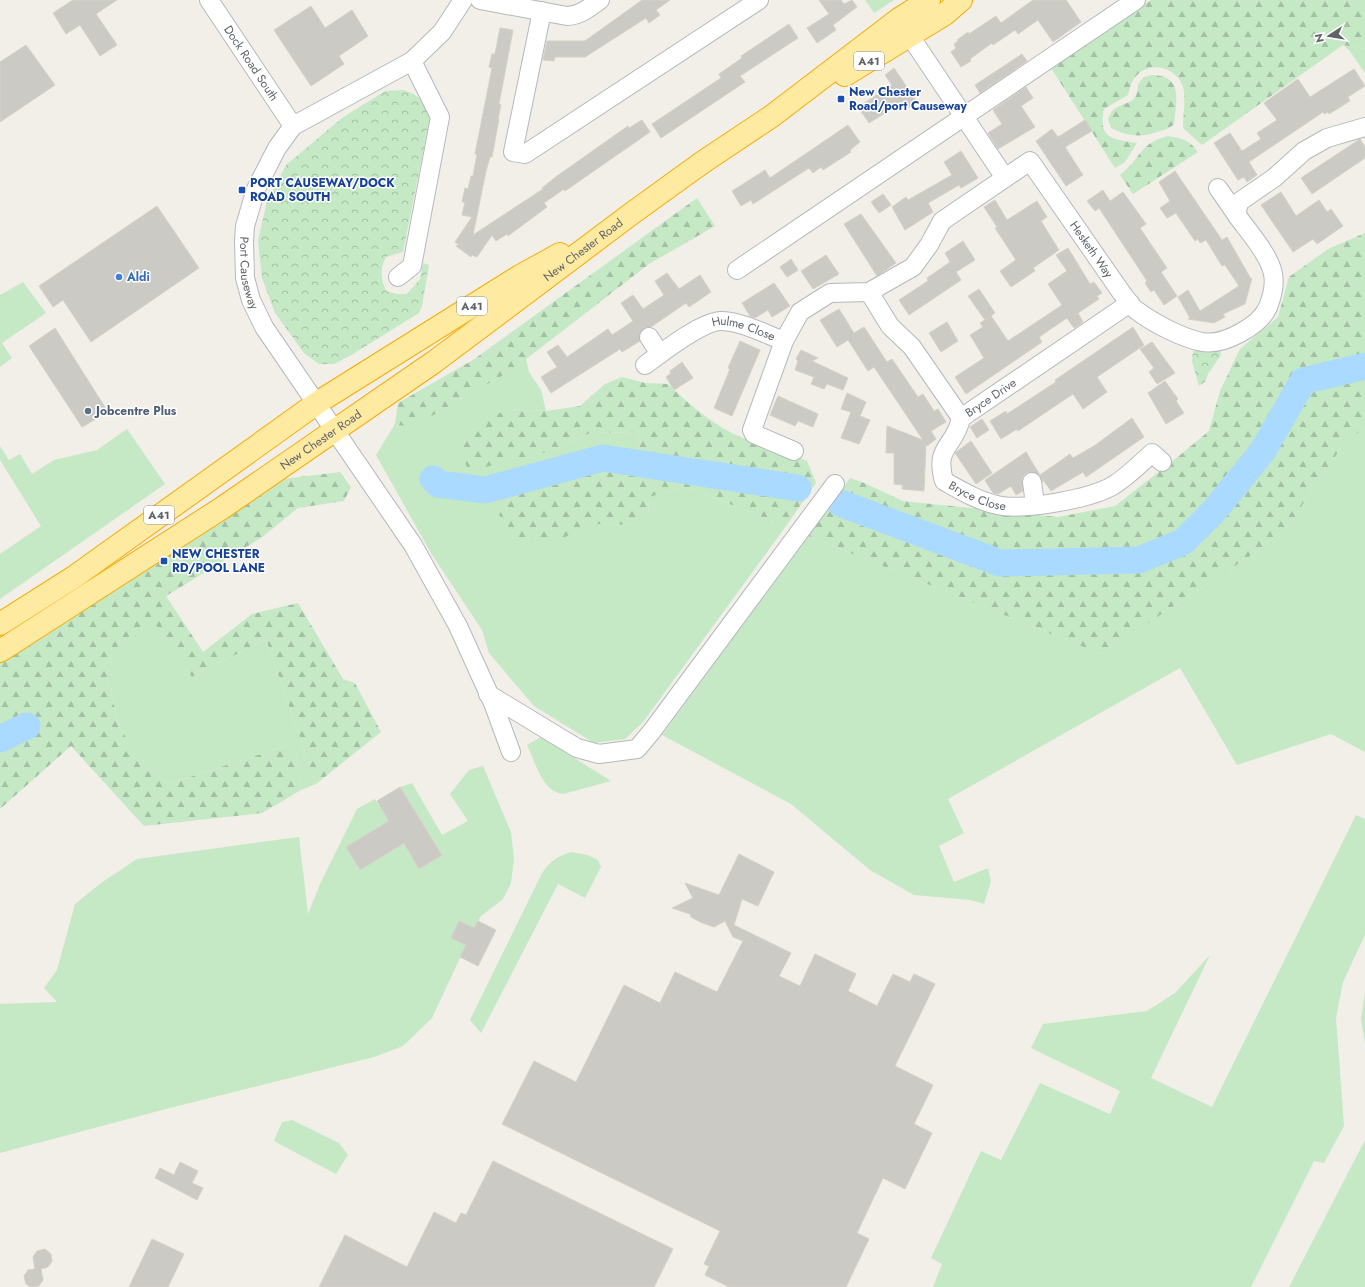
<svg xmlns="http://www.w3.org/2000/svg" width="1365" height="1287" font-family="Jost,sans-serif">
<style>
.grass{fill:#c5e8c5}
.forest{fill:url(#forest-firs)}
.park{fill:url(#park-crowns)}
.lines{fill:none;stroke-linecap:round;stroke-linejoin:round}
.river{stroke:#aadaff;stroke-width:27}
.building{fill:#cccac5;stroke:#d6d1c6}
.minor-casing{stroke:#b5b8bc;stroke-width:20}
.trunk-casing{stroke:#f9ab00;stroke-width:24}
.minor{stroke:#fff;stroke-width:18}
.trunk{stroke:#feeaa1;stroke-width:22}
.transit-dot{fill:#1a4fb4;stroke:#fff;stroke-width:1.5}
.shop-dot{fill:#3f7fe0;stroke:#fff;stroke-width:1.5}
.service-dot{fill:#5c6f8a;stroke:#fff;stroke-width:1.5}
.labels{text-anchor:middle;stroke-width:3;stroke-linejoin:round;paint-order:stroke}
.shield{fill:#fff;stroke:#8f9295;stroke-width:1}
.shield-label{font-size:11px;font-weight:bold;fill:#5f6368}
.street-label{font-size:12px;fill:#5f6368;stroke:#fff}
.transit-label{font-size:12px;font-weight:bold;fill:#164399;stroke:#fff;text-anchor:start}
.shop-label{font-size:12px;font-weight:bold;fill:#366cbe;stroke:#fff;text-anchor:start}
.service-label{font-size:12px;font-weight:bold;fill:#4e5e75;stroke:#fff;text-anchor:start}
</style>
<defs>
<pattern id="forest-firs" width="22" height="20" patternUnits="userSpaceOnUse"><rect width="22" height="20" fill="#c5e8c5"/><path d="M5 1l3.5 6h-7zM16 11l3.5 6h-7z" fill="#a3c0a4"/></pattern>
<pattern id="park-crowns" width="20" height="18" patternUnits="userSpaceOnUse"><rect width="20" height="18" fill="#c5e8c5"/><path d="M2 6a3 3 0 1 1 6 0M12 15a3 3 0 1 1 6 0" fill="none" stroke="#a3c0a4"/></pattern>
</defs>
<rect width="100%" height="100%" fill="#f1efe8"/>
<path class="grass" d="M 865,0 L 894,0 L 874,13 Z
M 1343,45 L 1365,49 L 1365,73 L 1349,50 Z
M 23,282 L 46,313 L 2,343 L 12,358 L 0,367 L 0,295 Z
M 526,358 L 529,372 L 541,390 L 546,411 L 506,409 L 552,451 L 590,433 L 638,432 L 639,452 L 584,462 L 542,475 L 578,531 L 599,524 L 634,525 L 648,515 L 649,497 L 686,487 L 786,526 L 643,722 L 625,739 L 594,743 L 534,706 L 489,653 L 482,630 L 431,553 L 376,455 L 395,424 L 411,428 L 512,370 Z
M 1365,427 L 1365,752 L 1331,734 L 1237,765 L 1180,668 L 948,799 L 964,833 L 939,846 L 954,882 L 988,868 L 991,881 L 984,904 L 971,900 L 914,895 L 870,870 L 791,804 L 662,735 L 808,536 L 1101,654 L 1256,552 L 1290,525 L 1312,489 L 1344,444 Z
M 127,429 L 165,484 L 0,599 L 0,554 L 41,526 L 0,460 L 0,446 L 9,460 L 20,454 L 32,474 L 54,460 L 97,450 Z
M 153,620 L 192,677 L 266,639 L 316,784 L 301,790 L 296,755 L 286,746 L 168,784 L 147,767 L 119,727 L 105,666 L 120,643 Z
M 541,737 L 611,781 L 563,794 C 542,792 535,761 527,745 Z
M 483,766 L 511,832 L 514,859 L 511,883 L 503,899 L 481,916 L 474,928 L 459,921 L 451,938 L 466,945 L 432,1018 L 403,1046 L 374,1057 L 162,1110 L 0,1153 L 0,1004 L 57,1002 L 44,988 L 57,970 L 75,904 L 101,883 L 137,859 L 299,837 L 308,914 L 320,884 L 357,809 L 375,799 L 394,828 L 380,826 L 346,847 L 359,870 L 393,850 L 402,840 L 419,869 L 442,854 L 400,787 L 412,783 L 442,835 L 468,821 L 450,794 L 469,770 Z
M 1356,815 L 1365,819 L 1365,935 L 1343,982 L 1336,1018 L 1344,1126 L 1324,1163 L 1314,1161 L 1251,1287 L 933,1287 L 942,1264 L 931,1258 L 981,1151 L 1001,1160 L 1040,1083 L 1110,1114 L 1120,1091 L 1031,1048 L 1043,1024 L 1147,1011 L 1175,993 L 1210,955 L 1151,1078 L 1212,1107 Z
M 572,852 L 587,855 L 598,860 L 601,867 L 585,898 L 558,884 L 481,1033 L 470,1020 L 541,875 C 549,862 557,856 572,852 Z
M 1365,992 L 1365,1043 L 1361,1019 Z
M 292,1120 L 339,1143 L 348,1155 L 336,1174 L 274,1141 L 282,1122 Z
M 1365,1140 L 1365,1287 L 1289,1287 Z"/>
<path class="forest" d="M 1151,0 L 1365,0 L 1365,49 L 1343,45 L 1202,145 L 1183,128 C 1183,117 1186,96 1183,87 C 1177,68 1152,60 1137,75 C 1132,80 1130,87 1128,95 L 1104,109 C 1098,139 1112,139 1137,143 L 1125,162 L 1115,168 L 1051,68 Z
M 1152,75 C 1184,76 1176,101 1174,124 C 1169,129 1164,130 1157,132 C 1139,138 1128,136 1111,128 L 1108,119 C 1109,116 1111,112 1113,110 C 1126,100 1138,106 1138,84 L 1144,77 Z
M 1168,136 C 1181,138 1190,140 1198,152 L 1133,194 L 1120,175 C 1142,158 1139,143 1168,136 Z
M 697,198 L 715,226 L 649,264 L 512,370 L 411,428 L 395,424 L 398,403 L 473,360 Z
M 1365,233 L 1365,427 L 1344,444 L 1312,489 L 1290,525 L 1256,552 L 1101,654 L 808,536 L 850,478 L 862,482 L 903,501 L 1058,517 L 1115,506 L 1174,460 L 1209,431 L 1220,391 L 1240,349 L 1278,317 L 1289,277 L 1328,249 Z
M 622,377 L 645,383 L 668,384 C 690,405 715,427 743,438 C 765,446 786,452 807,461 L 816,483 L 786,526 L 686,487 L 649,497 L 648,515 L 635,525 L 599,524 L 578,531 L 546,546 L 517,537 L 499,515 C 502,510 504,502 508,499 C 543,465 594,460 639,452 L 638,432 L 590,433 L 552,451 L 469,471 L 460,453 L 467,435 L 506,409 L 546,411 L 580,406 L 605,384 Z
M 340,472 L 351,487 L 344,501 L 298,508 L 261,538 L 166,596 L 203,652 L 252,614 L 298,603 L 343,679 L 355,683 L 381,732 L 316,784 L 266,639 L 192,677 L 153,621 L 120,643 L 105,666 L 119,727 L 147,767 L 168,784 L 286,746 L 296,755 L 301,790 L 262,813 L 144,826 L 71,746 L 0,809 L 0,749 L 29,733 L 0,728 L 0,663 L 283,479 Z"/>
<path class="park" d="M 403,90 C 422,96 422,101 430,117 L 403,252 L 386,257 C 379,270 381,278 386,291 L 397,294 L 407,294 L 420,279 L 423,263 L 429,265 L 422,306 L 419,313 L 353,354 L 334,364 L 319,364 L 304,353 L 275,313 L 262,278 L 258,241 L 267,201 L 286,165 L 342,118 L 385,91 Z
M 1193,351 L 1220,351 L 1221,355 L 1208,374 L 1205,382 L 1199,386 L 1192,362 Z"/>
<g class="lines">
<path class="river" d="M 433,479 L 438,484 L 485,490 L 603,458 L 798,488
M 840,503 L 1000,563 L 1139,560 L 1183,542 L 1214,511 L 1262,452 L 1303,381 L 1365,366
M 0,739 L 27,726"/>
</g>
<path class="building" d="M 73,0 L 117,0 L 96,14 L 117,45 L 100,56 L 80,25 L 66,34 L 53,13 Z
M 642,0 L 670,0 L 656,10 L 660,15 L 649,23 L 646,18 L 585,57 L 555,57 L 554,61 L 543,60 L 547,41 L 585,41 Z
M 819,0 L 841,0 L 844,4 L 852,0 L 857,7 L 833,25 L 836,30 L 817,43 L 807,28 L 829,14 Z
M 1033,0 L 1066,0 L 1081,22 L 1053,42 L 1038,20 L 1018,34 L 1015,30 L 993,45 L 992,43 L 970,59 L 971,61 L 961,67 L 951,52 L 956,48 L 954,44 L 958,41 L 957,40 L 968,32 L 969,34 L 996,16 L 1001,23 Z
M 311,6 L 325,28 L 352,10 L 368,36 L 339,56 L 344,64 L 311,86 L 274,30 Z
M 789,24 L 798,38 L 740,76 L 745,82 L 661,138 L 652,124 L 721,78 L 719,74 L 742,58 L 741,56 Z
M 500,28 L 513,30 L 499,104 L 501,105 L 498,119 L 499,119 L 492,157 L 490,157 L 486,171 L 473,235 L 543,189 L 542,188 L 557,176 L 628,126 L 629,128 L 642,120 L 650,132 L 565,191 L 564,189 L 544,203 L 547,207 L 508,236 L 507,234 L 496,241 L 492,235 L 477,257 L 472,255 L 471,257 L 456,246 L 459,245 L 455,242 L 472,217 L 462,215 L 465,202 L 462,202 L 465,188 L 468,189 L 471,176 L 473,176 L 477,154 L 475,154 L 492,68 L 489,67 L 492,54 L 495,54 Z
M 26,45 L 55,85 L 0,122 L 0,62 Z
M 1022,54 L 1027,61 L 980,93 L 975,85 Z
M 894,68 L 917,102 L 907,108 L 903,102 L 869,123 L 858,107 L 892,85 L 885,75 Z
M 1354,69 L 1365,86 L 1348,97 L 1350,101 L 1329,114 L 1328,112 L 1324,114 L 1323,112 L 1249,162 L 1257,175 L 1247,182 L 1244,177 L 1238,180 L 1214,143 L 1230,133 L 1242,151 L 1261,139 L 1257,133 L 1277,120 L 1264,103 L 1278,93 L 1298,79 L 1310,97 Z
M 1026,87 L 1033,98 L 1021,106 L 1035,127 L 998,149 L 988,133 L 1002,124 L 993,110 Z
M 1085,120 L 1092,131 L 1065,147 L 1083,175 L 1066,186 L 1036,141 L 1052,129 L 1058,137 Z
M 848,125 L 860,142 L 850,150 L 851,152 L 823,170 L 821,167 L 813,173 L 809,168 L 753,204 L 751,200 L 741,206 L 732,191 L 765,170 L 770,178 Z
M 1360,139 L 1365,147 L 1365,158 L 1312,194 L 1301,178 Z
M 961,151 L 978,178 L 961,188 L 959,185 L 928,203 L 933,212 L 905,230 L 892,207 L 906,197 L 908,200 L 952,175 L 944,162 Z
M 1175,171 L 1222,240 L 1227,237 L 1251,279 L 1252,278 L 1245,304 L 1223,314 L 1225,317 L 1214,323 L 1188,319 L 1190,318 L 1178,297 L 1188,290 L 1200,311 L 1239,286 L 1225,265 L 1222,266 L 1206,240 L 1200,243 L 1198,239 L 1195,241 L 1176,213 L 1167,218 L 1160,208 L 1170,201 L 1159,182 Z
M 1103,190 L 1110,201 L 1123,192 L 1146,224 L 1140,228 L 1167,268 L 1161,272 L 1177,296 L 1164,305 L 1154,290 L 1151,292 L 1145,283 L 1147,281 L 1099,208 L 1095,211 L 1087,201 Z
M 1281,192 L 1296,216 L 1319,200 L 1327,212 L 1331,209 L 1343,226 L 1317,244 L 1313,239 L 1293,252 L 1261,205 Z
M 883,194 L 891,205 L 879,213 L 871,202 Z
M 995,200 L 1007,220 L 1037,201 L 1047,217 L 1041,221 L 1059,250 L 1033,268 L 1035,271 L 1011,287 L 1000,271 L 1016,260 L 995,228 L 997,227 L 984,207 Z
M 157,206 L 199,268 L 91,342 L 63,300 L 53,307 L 39,286 Z
M 861,214 L 896,263 L 877,276 L 844,224 Z
M 963,241 L 975,260 L 956,272 L 961,280 L 909,315 L 899,300 L 928,281 L 927,278 L 950,262 L 945,253 Z
M 1068,248 L 1090,284 L 1094,282 L 1102,293 L 1097,296 L 1099,299 L 1078,313 L 1083,322 L 1074,328 L 1067,318 L 1039,337 L 1042,342 L 966,394 L 955,377 L 984,358 L 970,335 L 983,327 L 980,323 L 991,316 L 1008,341 L 1062,305 L 1048,284 L 1067,271 L 1056,255 Z
M 826,255 L 839,274 L 813,289 L 801,271 Z
M 791,259 L 798,270 L 787,277 L 780,267 Z
M 667,273 L 679,289 L 700,275 L 711,292 L 689,307 L 686,303 L 651,327 L 644,328 L 640,333 L 640,341 L 622,352 L 620,349 L 551,393 L 541,377 L 557,367 L 547,352 L 558,345 L 567,357 L 608,329 L 612,335 L 633,321 L 621,303 L 633,295 L 643,309 L 664,295 L 655,281 Z
M 774,283 L 790,306 L 772,317 L 768,310 L 755,318 L 750,316 L 742,303 Z
M 979,289 L 995,313 L 985,320 L 968,296 Z
M 839,309 L 854,333 L 864,327 L 887,362 L 892,359 L 918,397 L 923,394 L 934,411 L 938,409 L 946,422 L 931,431 L 936,439 L 927,446 L 926,444 L 924,491 L 902,489 L 903,485 L 894,484 L 894,453 L 886,453 L 887,426 L 923,440 L 874,367 L 868,371 L 848,340 L 837,347 L 820,320 Z
M 947,322 L 958,341 L 941,352 L 929,333 Z
M 1133,327 L 1144,345 L 1097,377 L 1107,392 L 1083,409 L 1073,394 L 1018,431 L 1017,429 L 1001,439 L 990,421 L 1006,411 L 1007,414 L 1056,382 L 1055,380 Z
M 55,328 L 108,412 L 82,427 L 29,346 Z
M 740,341 L 760,350 L 732,416 L 714,408 L 730,369 L 728,368 Z
M 1152,342 L 1175,373 L 1157,384 L 1149,372 L 1154,368 L 1140,349 Z
M 801,350 L 818,358 L 812,361 L 848,378 L 843,390 L 827,384 L 824,389 L 811,384 L 814,377 L 795,370 L 798,361 L 796,359 Z
M 682,362 L 693,378 L 674,390 L 666,377 L 671,373 L 670,371 Z
M 1165,381 L 1178,399 L 1176,401 L 1184,413 L 1166,424 L 1148,393 Z
M 847,393 L 866,402 L 860,416 L 870,420 L 859,444 L 841,438 L 851,412 L 841,409 Z
M 778,396 L 818,414 L 813,427 L 798,421 L 795,426 L 770,415 Z
M 1132,418 L 1144,437 L 1086,477 L 1083,472 L 1051,491 L 1041,477 L 1044,481 L 1043,482 L 1040,475 L 1030,472 L 1025,474 L 1022,478 L 1023,491 L 1016,495 L 1011,486 L 998,494 L 993,493 L 985,480 L 1026,452 L 1040,475 L 1070,454 L 1073,458 L 1094,446 Z
M 982,419 L 989,430 L 977,438 L 970,427 Z
M 971,441 L 992,473 L 976,484 L 955,453 Z
M 400,787 L 442,855 L 419,869 L 404,843 L 360,870 L 346,847 L 389,821 L 377,801 Z
M 739,854 L 774,872 L 758,906 L 742,899 L 734,925 L 791,953 L 779,976 L 800,986 L 815,954 L 856,974 L 848,991 L 877,1006 L 893,974 L 910,982 L 914,974 L 935,984 L 895,1066 L 933,1085 L 914,1124 L 932,1133 L 905,1189 L 883,1178 L 857,1233 L 869,1239 L 846,1287 L 729,1287 L 705,1275 L 709,1266 L 704,1264 L 720,1231 L 502,1124 L 534,1061 L 576,1082 L 624,985 L 660,1003 L 675,972 L 717,992 L 743,941 L 733,937 L 725,921 L 714,927 L 700,922 L 691,917 L 690,914 L 672,908 L 693,898 L 685,883 L 719,895 Z
M 459,921 L 474,928 L 478,921 L 496,930 L 478,966 L 460,957 L 466,945 L 451,938 Z
M 493,1161 L 673,1249 L 654,1287 L 319,1287 L 345,1235 L 407,1267 L 434,1212 L 456,1223 L 461,1213 L 466,1215 Z
M 180,1162 L 198,1171 L 192,1183 L 203,1188 L 197,1200 L 155,1178 L 160,1168 L 174,1175 Z
M 152,1239 L 184,1254 L 168,1287 L 129,1287 Z
M 45,1249 L 51,1254 L 52,1261 L 48,1267 L 41,1269 L 43,1280 L 39,1286 L 31,1287 L 26,1284 L 24,1276 L 28,1270 L 35,1269 L 33,1257 L 37,1251 Z"/>
<g class="lines">
<defs>
<g id="minor">
<path id="s1" d="M 209,0 L 293,126"/>
<path id="s2" d="M 463,0 L 442,32 L 412,61 L 293,126 L 277,148 L 256,189 L 245,226 L 244,241 L 245,278 L 251,300 L 264,327 L 413,545 L 458,626 L 493,703 L 511,752"/>
<path d="M 480,0 L 567,16 C 580,16 590,7 600,0"/>
<path d="M 542,11 L 513,152 L 525,154 L 759,0"/>
<path d="M 902,24 L 1005,178"/>
<path d="M 1218,188 L 1238,217"/>
<path d="M 737,270 L 1136,0"/>
<path d="M 398,277 L 412,266 L 440,117 L 412,61"/>
<path d="M 869,292 L 890,326 L 912,347 L 961,418"/>
<path d="M 649,337 L 660,354"/>
<path d="M 784,341 L 752,430 L 754,434 L 794,451"/>
<path id="s3" d="M 645,365 C 660,354 703,320 722,321 C 743,322 765,334 784,341 L 800,312 L 830,293 L 869,292 L 913,267 L 929,245 L 942,221 L 1030,161 L 1121,292 C 1126,298 1130,306 1136,310 C 1153,323 1182,338 1202,342 C 1223,346 1260,326 1268,307 C 1272,297 1275,284 1273,274 C 1270,256 1249,232 1238,217 L 1237,211 L 1239,202 L 1274,178 L 1304,151 L 1327,138 L 1365,127"/>
<path id="s4" d="M 961,418 C 955,448 934,445 944,481 C 960,490 978,501 997,505 C 1023,511 1091,499 1114,485 C 1128,476 1140,464 1152,453 L 1162,462"/>
<path id="s5" d="M 961,418 L 1130,303"/>
<path d="M 1032,482 L 1035,504"/>
<path d="M 488,694 L 577,748 L 599,754 L 637,749 L 652,731 L 835,484"/>
</g>
<g id="trunk">
<path d="M 845,75 L 945,14 L 961,0"/>
<path d="M 0,624 L 74,577 L 317,403 L 520,276 L 560,254"/>
<path id="s6" d="M 0,651 L 222,508 L 434,362 L 631,214 L 703,162 L 772,116 L 899,19 L 929,0"/>
</g>
</defs>
<use href="#minor" class="minor-casing"/>
<use href="#trunk" class="trunk-casing"/>
<use href="#minor" class="minor"/>
<use href="#trunk" class="trunk"/>
</g>
<g class="transit-dot">
<rect x="837" y="95" width="8" height="8" rx="2"/>
<rect x="238" y="186" width="8" height="8" rx="2"/>
<rect x="160" y="557" width="8" height="8" rx="2"/>
</g>
<circle class="shop-dot" cx="119" cy="277" r="4"/>
<circle class="service-dot" cx="88" cy="411" r="4"/>
<g class="labels">
<g class="shield">
<rect x="854" y="52" width="30" height="18" rx="3"/>
<rect x="457" y="297" width="30" height="18" rx="3"/>
<rect x="144" y="506" width="30" height="18" rx="3"/>
</g>
<g class="shield-label">
<text x="869" y="65">A41</text>
<text x="472" y="310">A41</text>
<text x="159" y="519">A41</text>
</g>
<g class="street-label">
<text dy="4" stroke="none"><textPath href="#s1" startOffset="76">Dock Road South</textPath></text>
<text dy="4" stroke="none"><textPath href="#s6" startOffset="708">New Chester Road</textPath></text>
<text dy="4" stroke="none"><textPath href="#s3" startOffset="582">Hesketh Way</textPath></text>
<text dy="4" stroke="none"><textPath href="#s2" startOffset="375">Port Causeway</textPath></text>
<text dy="4" stroke="none"><textPath href="#s3" startOffset="112">Hulme Close</textPath></text>
<text dy="4" stroke="none"><textPath href="#s5" startOffset="36">Bryce Drive</textPath></text>
<text dy="4" stroke="none"><textPath href="#s6" startOffset="384">New Chester Road</textPath></text>
<text dy="4" stroke="none"><textPath href="#s4" startOffset="105">Bryce Close</textPath></text>
</g>
<g class="transit-label">
<text x="849" y="96">New Chester<tspan x="849" dy="14">Road/port Causeway</tspan></text>
<text x="250" y="187">PORT CAUSEWAY/DOCK<tspan x="250" dy="14">ROAD SOUTH</tspan></text>
<text x="172" y="558">NEW CHESTER<tspan x="172" dy="14">RD/POOL LANE</tspan></text>
</g>
<g class="shop-label">
<text x="127" y="281">Aldi</text>
</g>
<g class="service-label">
<text x="96" y="415">Jobcentre Plus</text>
</g>
</g>
<g transform="translate(1329 36) rotate(258)" stroke="#ffffff" stroke-width="3" paint-order="stroke">
<path d="M0-3L7 15L0 10L-7 15Z" fill="#5f6368"/>
<text y="-6" font-size="11" font-weight="bold" text-anchor="middle" fill="#5f6368">N</text>
</g>
</svg>
